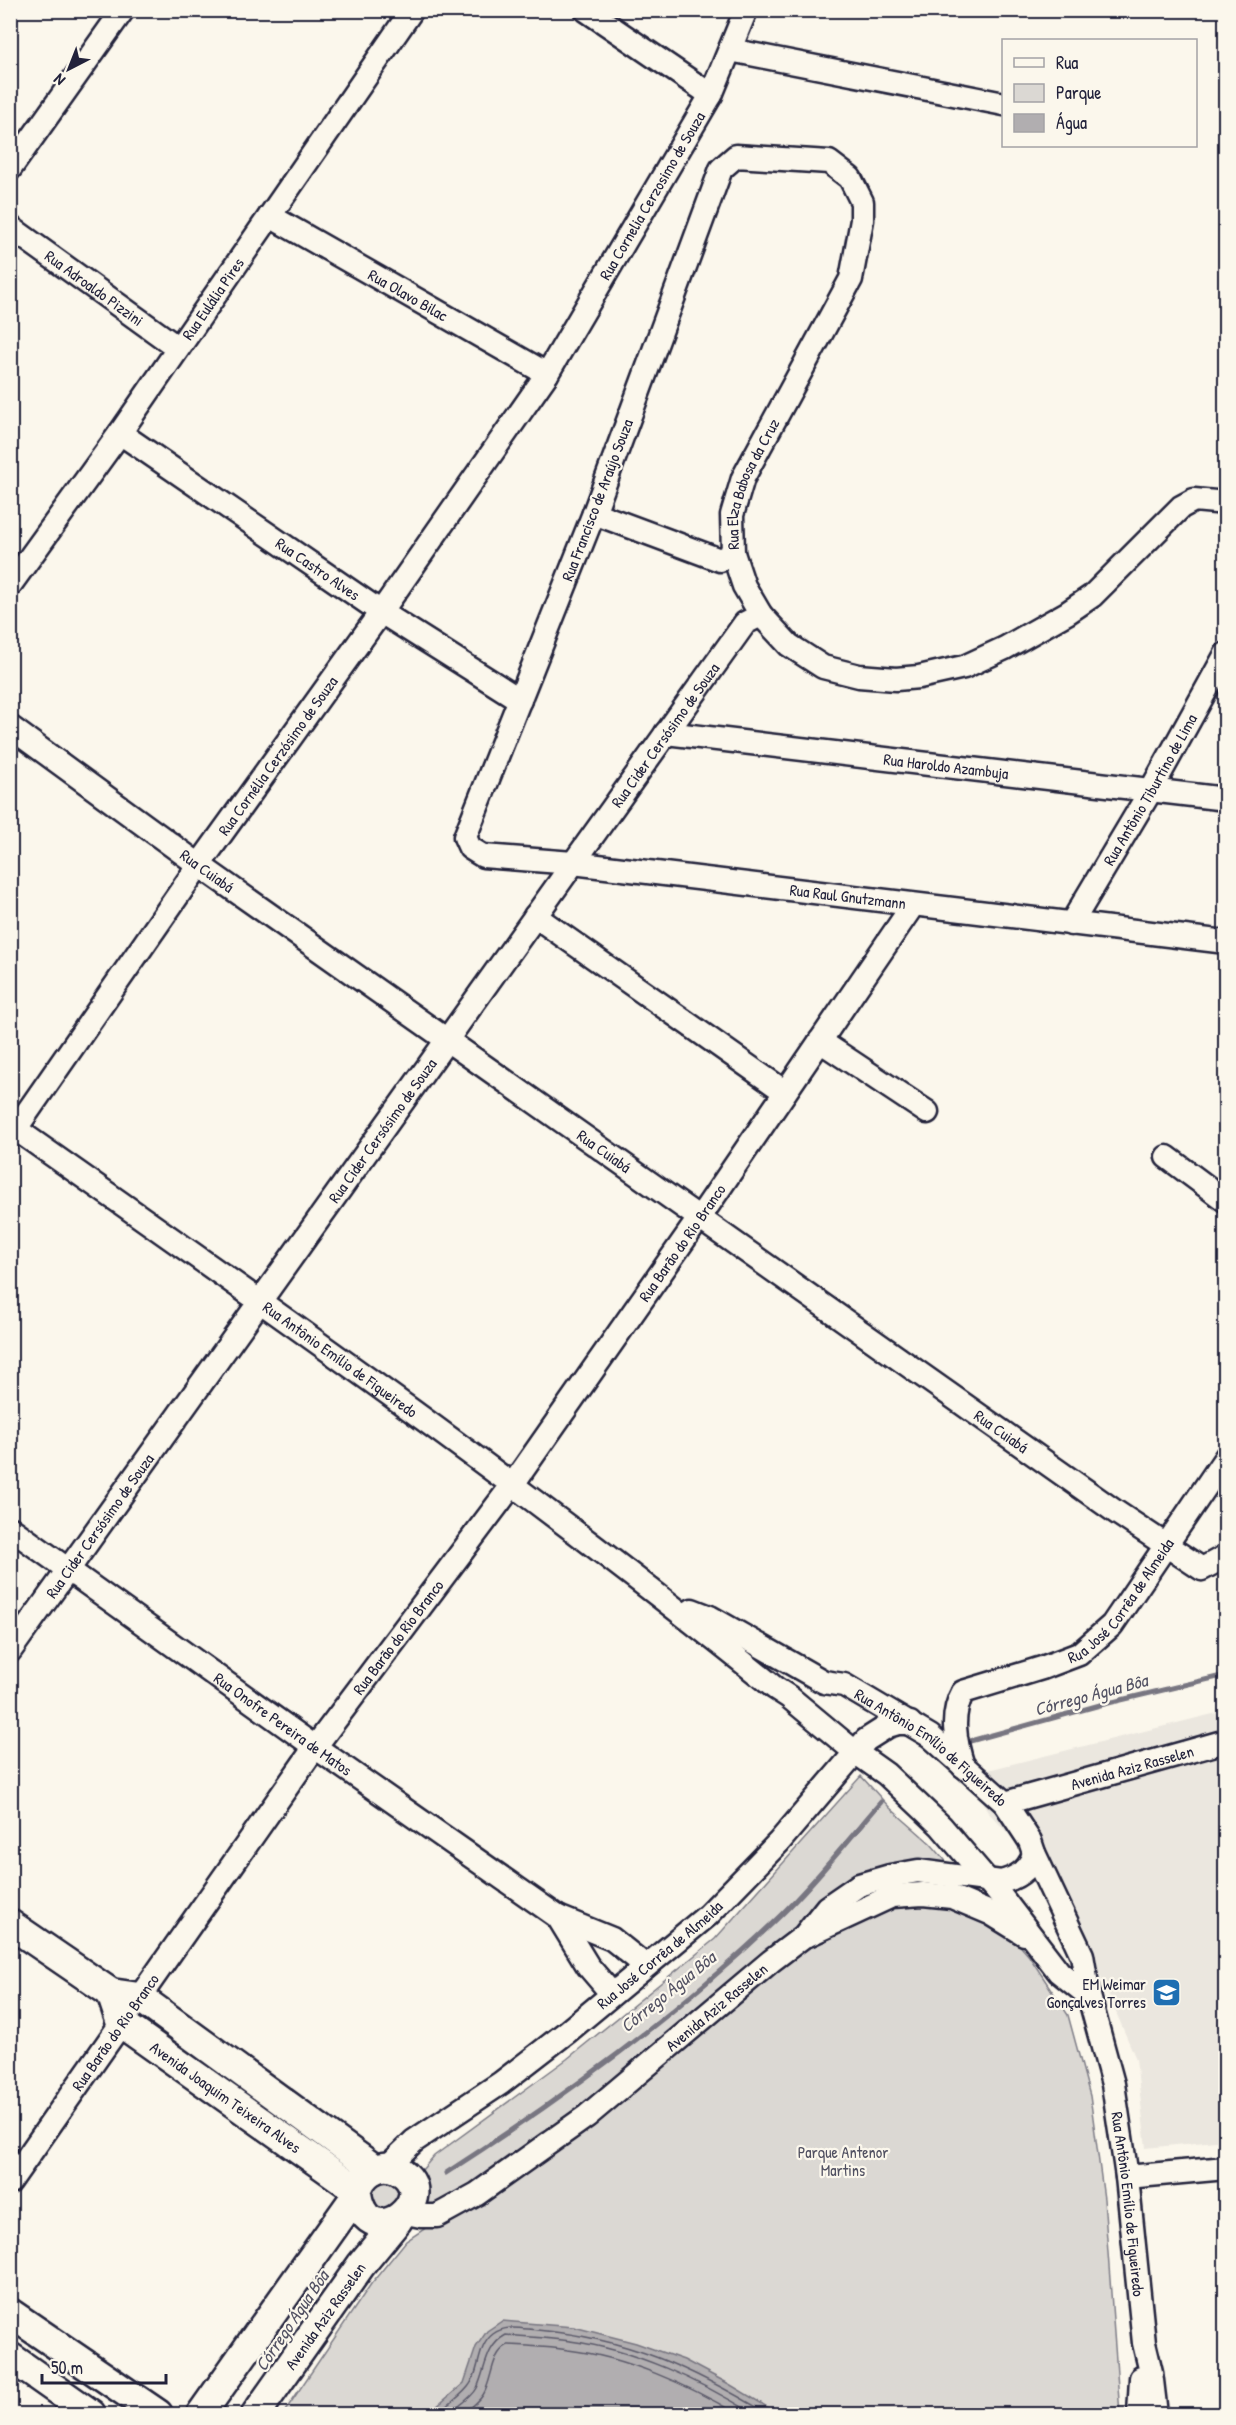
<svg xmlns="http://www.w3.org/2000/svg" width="1236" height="2425" font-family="'Patrick Hand',sans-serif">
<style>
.built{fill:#ebe7df}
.green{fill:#dbd8d3;stroke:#7e7d87;stroke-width:1.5}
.water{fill:#b1aeb0;stroke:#787681;stroke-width:1.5}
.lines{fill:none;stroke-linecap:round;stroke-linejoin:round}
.shore{stroke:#5b5a6a;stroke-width:1.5}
.stream{stroke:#787681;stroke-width:5}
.minor-casing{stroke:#22223b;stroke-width:27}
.major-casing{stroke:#22223b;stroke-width:33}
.minor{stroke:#fbf7ec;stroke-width:22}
.major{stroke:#fbf7ec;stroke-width:28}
.labels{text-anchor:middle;stroke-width:4.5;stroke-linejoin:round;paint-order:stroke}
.street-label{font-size:16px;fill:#22223b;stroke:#fbf7ec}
.poi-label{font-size:16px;fill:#22223b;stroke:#fbf7ec;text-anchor:end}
.park-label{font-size:16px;fill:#505061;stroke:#fbf7ec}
.water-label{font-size:18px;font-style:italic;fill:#545364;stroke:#fbf7ec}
</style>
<rect width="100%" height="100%" fill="#fbf7ec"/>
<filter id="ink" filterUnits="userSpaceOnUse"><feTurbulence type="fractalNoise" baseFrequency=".0167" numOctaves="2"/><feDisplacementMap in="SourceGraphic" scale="12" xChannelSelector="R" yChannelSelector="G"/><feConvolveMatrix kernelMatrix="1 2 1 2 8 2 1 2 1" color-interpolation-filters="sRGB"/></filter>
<g filter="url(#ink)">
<path class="built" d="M 1225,1711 L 1225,2140 L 1146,2148 L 1136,2059 L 1079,1926 L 1033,1860 L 987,1811 L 972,1774 Z"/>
<path class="green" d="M 861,1776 L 890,1808 L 930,1843 L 1029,1956 L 1068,2015 L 1090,2096 L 1104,2199 L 1120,2414 L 283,2414 L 371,2284 L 406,2241 L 438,2220 L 441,2209 L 433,2204 L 423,2208 L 424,2186 L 422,2170 L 434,2156 L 567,2059 L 715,1939 Z
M 386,2180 C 395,2185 400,2190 398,2201 L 380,2211 L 367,2192 L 369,2187 Z"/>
<path class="water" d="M 502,2321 L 574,2327 L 636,2343 L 684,2360 L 729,2384 L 779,2414 L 428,2414 L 464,2383 L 476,2347 L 487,2331 Z"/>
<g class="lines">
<path class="shore" d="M 437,2414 C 447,2406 460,2397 468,2387 C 481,2372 476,2347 493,2334 C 506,2324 523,2329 537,2330 C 627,2338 692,2368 768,2414
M 449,2414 C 457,2407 472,2398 477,2388 C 486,2369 485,2346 506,2335 C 527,2337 549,2338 570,2341 C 636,2350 698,2380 754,2414
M 462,2414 C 469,2409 478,2403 483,2395 C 493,2380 490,2354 508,2345 C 528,2346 549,2347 568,2350 C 626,2357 687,2384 737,2414"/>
<path class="stream" d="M 963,1743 L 1100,1705 L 1226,1675
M 446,2173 C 563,2098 681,2012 781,1915 C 817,1880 848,1840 881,1802"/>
<defs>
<g id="minor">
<path d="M 586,10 L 711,95"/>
<path d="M 730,50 L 1004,104"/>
<path d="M 10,169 L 123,10"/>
<path id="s1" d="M 270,216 L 547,374"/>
<path id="s2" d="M 10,227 L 178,348"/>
<path id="s3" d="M 120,433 L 381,612 L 520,700"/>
<path id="s4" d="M 1226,503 L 1194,500 L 1181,507 L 1092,596 L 1067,613 L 1005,648 L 964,667 L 919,677 L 896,679 L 859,676 L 823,667 L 789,645 L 761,615 L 744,586 L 733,553 L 732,515 L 743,478 L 851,279 L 862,220 L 862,202 L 850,178 L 829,162 L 736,156 L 721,169 L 594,513 L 465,837 L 470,848 L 483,856 L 573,863 L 1226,942"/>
<path d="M 594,513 L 720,560 L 733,553"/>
<path id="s5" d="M 10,585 L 120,433 L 412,10"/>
<path id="s6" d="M 10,727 L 199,865 L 1116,1512 L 1202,1569 L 1226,1556"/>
<path id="s7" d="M 666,733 L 1226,799"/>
<path d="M 535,916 L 785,1092"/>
<path id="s8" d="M 1071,924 L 1151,790 L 1226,654"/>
<path d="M 820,1041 L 927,1112"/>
<path id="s9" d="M 10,1125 C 269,1307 529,1489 775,1688 L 789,1697 L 855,1752 L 886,1774 L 941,1826 L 1000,1895 L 1059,1972 L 1089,1996"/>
<path id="s10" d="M 10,1137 L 199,865 L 381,612 L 547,374 L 711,95 L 746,10"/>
<path d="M 1167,1157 L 1226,1201"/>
<path id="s11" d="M 10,1528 L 315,1747 L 558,1917 L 612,1939 L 646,1966"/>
<path id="s12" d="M 692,1610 L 710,1617 L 824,1682 L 844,1685 L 930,1736 L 1005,1803 L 1030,1841 L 1034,1853 L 1082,1955 L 1089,1996 L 1113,2084 L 1127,2177 L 1144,2343 L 1151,2372 L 1156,2414"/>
<path id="s13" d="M 10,1651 L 745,623 L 761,615"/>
<path id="s14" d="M 963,1766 C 955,1741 950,1715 963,1692 L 1042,1668 L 1079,1654 L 1112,1625 L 1226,1457"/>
<path id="s15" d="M 1005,1803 L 1226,1741"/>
<path d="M 558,1917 L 588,1966 L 612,1994"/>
<path d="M 808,1935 L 892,1896 L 923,1894 L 952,1897 L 990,1913 L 1024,1934"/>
<path id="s16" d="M 387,2167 L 414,2141 L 501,2083 L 567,2032 L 708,1915 L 779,1842 L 866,1740 L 888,1726 L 898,1723 L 910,1723"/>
<path d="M 1127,2177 L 1226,2168"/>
<path id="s17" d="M 10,2182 L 315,1747 L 513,1484 L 700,1217 L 913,905"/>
<path id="s18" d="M 406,2213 L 421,2216 L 437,2216 L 477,2194 L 587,2116 L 771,1961 L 804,1936 L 827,1907 L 859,1885 L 890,1876 L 918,1871 L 1001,1882 C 1017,1878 1030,1870 1034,1853"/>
<path d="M 1139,2414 L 1141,2378"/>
</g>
<g id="major">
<path d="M 10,1924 L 111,1993 L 139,1997 L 375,2169"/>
<path id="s19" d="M 111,1993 L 121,2023 L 357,2190"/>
<path d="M 10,2313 L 158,2414"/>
<path d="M 10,2357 L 91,2414"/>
<path d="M 201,2414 L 357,2194 C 359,2175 379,2160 398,2170 C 446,2196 368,2260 357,2194"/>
<path id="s20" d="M 256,2414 L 361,2265 L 398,2220"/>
</g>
</defs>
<use href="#minor" class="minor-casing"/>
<use href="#major" class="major-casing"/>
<use href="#minor" class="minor"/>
<use href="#major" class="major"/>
</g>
</g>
<defs>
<symbol id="school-square" viewBox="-11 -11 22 22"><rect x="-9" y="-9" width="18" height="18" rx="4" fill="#1f6fb2" stroke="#fbf7ec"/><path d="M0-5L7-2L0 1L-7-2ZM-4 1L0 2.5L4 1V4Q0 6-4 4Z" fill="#fff"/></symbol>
</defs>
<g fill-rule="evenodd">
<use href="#school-square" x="1150" y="1976" width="33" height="33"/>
</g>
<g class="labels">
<g class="street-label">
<text dy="6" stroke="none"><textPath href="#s10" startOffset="1140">Rua Cornelia Cerzosimo de Souza</textPath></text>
<text dy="6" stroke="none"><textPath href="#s2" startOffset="104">Rua Adroaldo Pizzini</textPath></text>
<text dy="6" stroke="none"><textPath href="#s1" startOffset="159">Rua Olavo Bilac</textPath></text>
<text dy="6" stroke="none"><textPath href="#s5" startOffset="351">Rua Eulália Pires</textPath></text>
<text dy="6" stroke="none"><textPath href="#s4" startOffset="686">Rua Elza Babosa da Cruz</textPath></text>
<text transform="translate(597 500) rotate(-69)" y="6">Rua Francisco de Araújo Souza</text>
<text dy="6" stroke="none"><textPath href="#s3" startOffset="240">Rua Castro Alves</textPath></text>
<text dy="6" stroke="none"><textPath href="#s13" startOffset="1126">Rua Cider Cersósimo de Souza</textPath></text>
<text dy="6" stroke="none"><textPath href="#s10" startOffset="466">Rua Cornélia Cerzósimo de Souza</textPath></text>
<text dy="6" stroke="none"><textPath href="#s7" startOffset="282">Rua Haroldo Azambuja</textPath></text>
<text dy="6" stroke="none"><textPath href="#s8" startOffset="156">Rua Antônio Tiburtino de Lima</textPath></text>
<text dy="6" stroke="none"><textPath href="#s6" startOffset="244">Rua Cuiabá</textPath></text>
<text dy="6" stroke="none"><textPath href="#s4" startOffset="2270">Rua Raul Gnutzmann</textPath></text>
<text dy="6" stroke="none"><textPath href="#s13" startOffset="640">Rua Cider Cersósimo de Souza</textPath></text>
<text dy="6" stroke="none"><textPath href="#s6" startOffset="730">Rua Cuiabá</textPath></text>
<text dy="6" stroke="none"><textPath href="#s17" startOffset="1155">Rua Barão do Rio Branco</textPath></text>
<text dy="6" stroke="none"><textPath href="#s9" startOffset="405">Rua Antônio Emílio de Figueiredo</textPath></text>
<text dy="6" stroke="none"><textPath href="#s6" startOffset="1216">Rua Cuiabá</textPath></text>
<text dy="6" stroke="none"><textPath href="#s13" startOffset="154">Rua Cider Cersósimo de Souza</textPath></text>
<text dy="6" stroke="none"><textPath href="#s14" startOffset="266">Rua José Corrêa de Almeida</textPath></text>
<text dy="6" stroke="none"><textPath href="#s17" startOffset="669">Rua Barão do Rio Branco</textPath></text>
<text dy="6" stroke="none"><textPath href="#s11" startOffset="336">Rua Onofre Pereira de Matos</textPath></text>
<text dy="6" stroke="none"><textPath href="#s12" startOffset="278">Rua Antônio Emílio de Figueiredo</textPath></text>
<text dy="6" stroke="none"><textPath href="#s15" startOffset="132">Avenida Aziz Rasselen</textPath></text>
<text dy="6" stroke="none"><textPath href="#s16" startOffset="346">Rua José Corrêa de Almeida</textPath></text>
<text dy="6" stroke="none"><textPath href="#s18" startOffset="381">Avenida Aziz Rasselen</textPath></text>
<text dy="6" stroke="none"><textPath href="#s17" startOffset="183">Rua Barão do Rio Branco</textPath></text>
<text dy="6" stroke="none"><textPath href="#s19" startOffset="160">Avenida Joaquim Teixeira Alves</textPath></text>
<text dy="6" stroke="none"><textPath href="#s12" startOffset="796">Rua Antônio Emílio de Figueiredo</textPath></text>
<text dy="6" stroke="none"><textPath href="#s20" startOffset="120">Avenida Aziz Rasselen</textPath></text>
</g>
<g class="poi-label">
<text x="1146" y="1990">EM Weimar<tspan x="1146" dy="18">Gonçalves Torres</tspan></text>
</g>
<g class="park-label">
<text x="843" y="2158">Parque Antenor<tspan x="843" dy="18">Martins</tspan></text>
</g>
<g class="water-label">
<text transform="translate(1091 1695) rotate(-15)" y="6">Córrego Água Bôa</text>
<text transform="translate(668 1992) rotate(-39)" y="6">Córrego Água Bôa</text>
<text transform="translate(292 2321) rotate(-56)" y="6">Córrego Água Bôa</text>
</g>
</g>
<rect width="1236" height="2425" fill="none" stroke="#fbf7ec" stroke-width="36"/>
<rect x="18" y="18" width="1200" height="2389" fill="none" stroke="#22223b" stroke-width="2" filter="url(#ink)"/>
<rect x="1002" y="39" width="195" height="108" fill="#fbf7ec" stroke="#a4a2a5" stroke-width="1.5"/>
<rect x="1014" y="58" width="30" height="9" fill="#fbf7ec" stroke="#a4a2a5" stroke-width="1.5"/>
<text x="1056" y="69" font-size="18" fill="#22223b">Rua</text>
<rect x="1014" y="84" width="30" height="18" fill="#dbd8d3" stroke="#a4a2a5" stroke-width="1.5"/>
<text x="1056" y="99" font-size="18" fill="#22223b">Parque</text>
<rect x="1014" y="114" width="30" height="18" fill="#b1aeb0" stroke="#a4a2a5" stroke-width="1.5"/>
<text x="1056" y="129" font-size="18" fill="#22223b">Água</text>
<g transform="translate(69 69) rotate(222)" stroke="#fbf7ec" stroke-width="4.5" paint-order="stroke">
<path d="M0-4.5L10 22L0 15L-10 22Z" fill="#22223b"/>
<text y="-9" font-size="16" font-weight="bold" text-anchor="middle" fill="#22223b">N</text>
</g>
<path d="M42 2374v9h124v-9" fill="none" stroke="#22223b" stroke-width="3"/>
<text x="51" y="2374" font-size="18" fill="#22223b" stroke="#fbf7ec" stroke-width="4.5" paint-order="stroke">50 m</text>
</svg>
